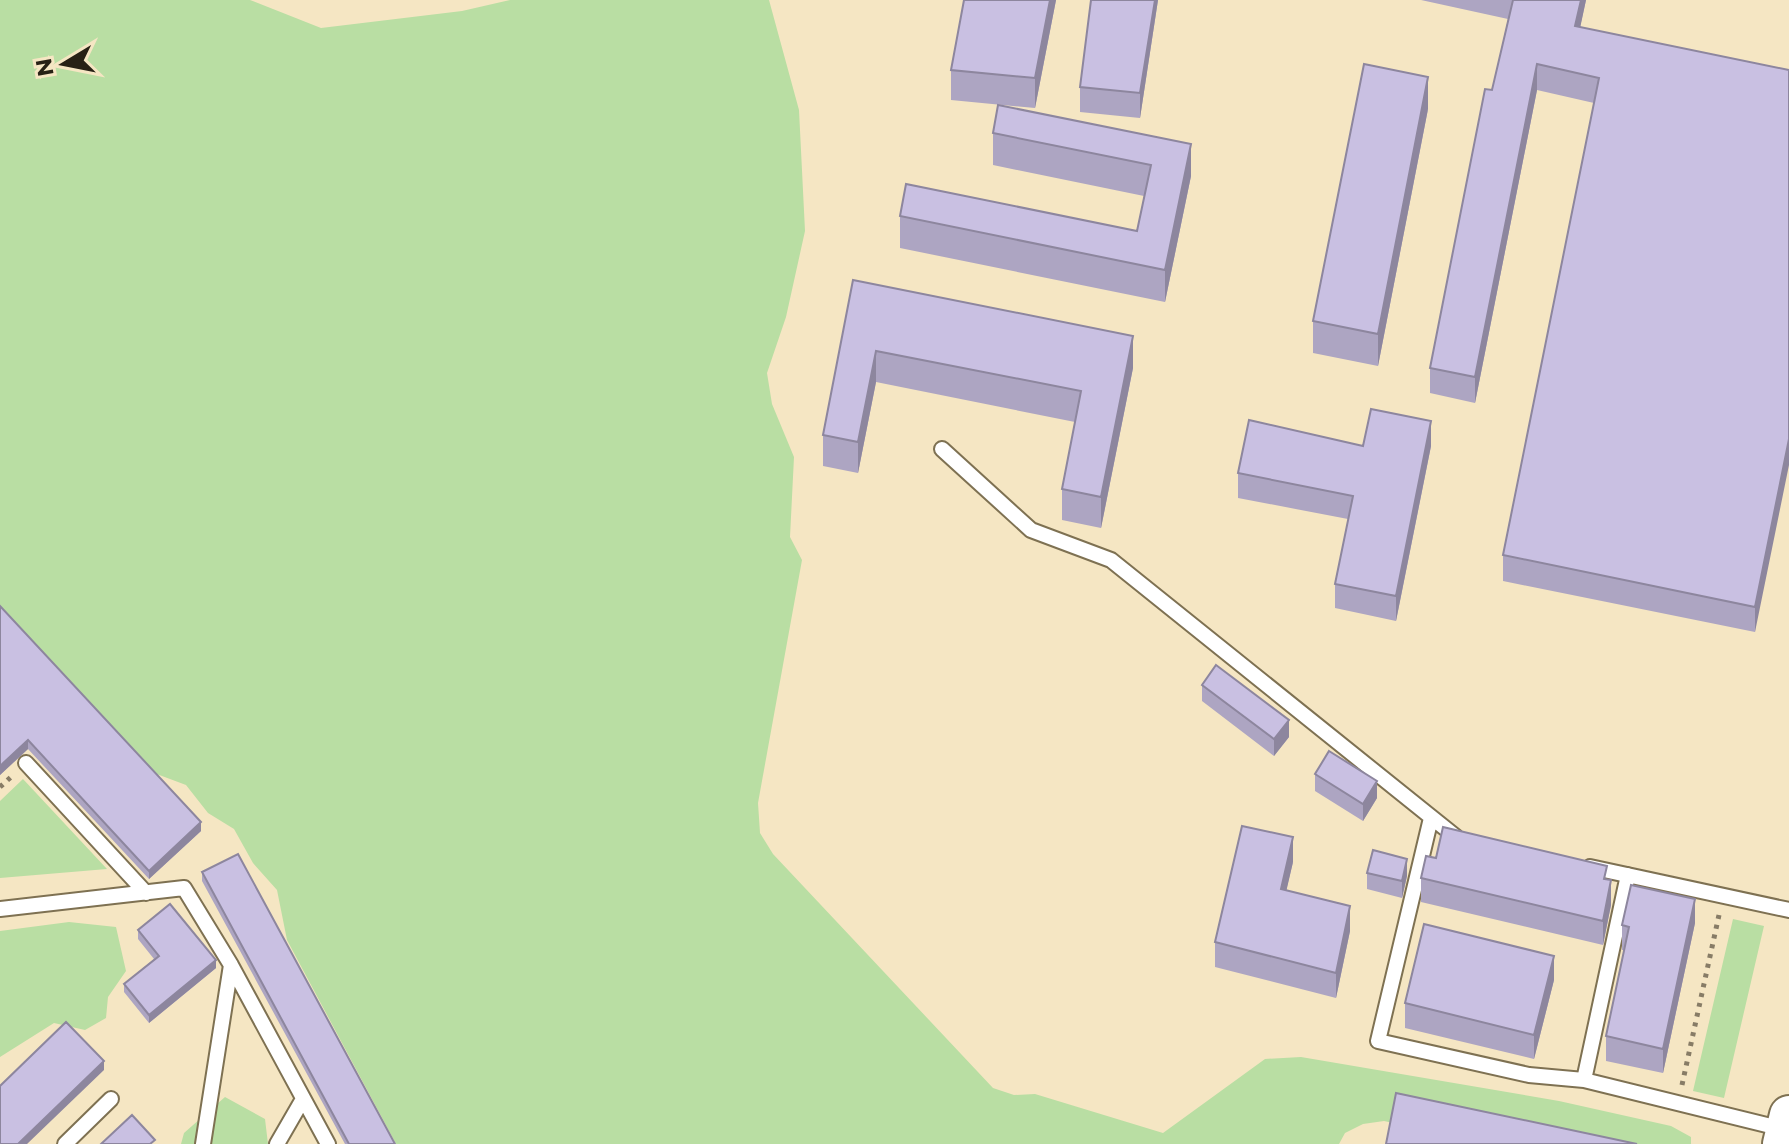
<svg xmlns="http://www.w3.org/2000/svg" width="1789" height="1144" font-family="Montserrat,sans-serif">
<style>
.green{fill:#b9dea3}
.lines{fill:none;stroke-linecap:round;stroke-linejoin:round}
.lane-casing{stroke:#7e7152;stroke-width:18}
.secondary-casing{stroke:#7e7152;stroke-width:42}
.path{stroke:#877c66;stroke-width:5;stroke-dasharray:4 6;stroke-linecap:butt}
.lane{stroke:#fff;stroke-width:14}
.secondary{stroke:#fff;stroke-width:38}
.wall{fill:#ada5c2}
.shaded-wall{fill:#8d869e}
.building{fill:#c9c0e2;stroke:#8d869e;stroke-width:2}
</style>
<rect width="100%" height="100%" fill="#f5e6c3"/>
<path class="green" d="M 0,0 L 250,0 L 321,28 L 462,11 L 510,0 L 769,0 L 799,110 L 805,231 L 786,317 L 767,373 L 772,404 L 794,457 L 790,537 L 802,560 L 758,803 L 760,833 L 773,854 L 993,1088 L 1014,1095 L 1035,1094 L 1163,1133 L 1265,1059 L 1301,1057 L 1559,1101 L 1671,1126 L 1691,1137 L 1691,1144 L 1488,1144 L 1384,1121 L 1363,1124 L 1345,1133 L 1339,1144 L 396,1144 L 287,940 L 277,890 L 253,863 L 234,829 L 208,813 L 186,785 L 146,770 L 0,612 Z
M 23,779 L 107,869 L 0,878 L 0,801 Z
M 1733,919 L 1764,926 L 1724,1098 L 1693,1091 Z
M 69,922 L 116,927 L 126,971 L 108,997 L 106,1018 L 85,1030 L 54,1023 L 0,1057 L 0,931 Z
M 225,1097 L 265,1119 L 268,1144 L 181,1144 L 184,1133 Z"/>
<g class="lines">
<defs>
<path id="lane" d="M 942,449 L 1031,530 L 1111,560 L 1456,837
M 26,763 L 146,893
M 1431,818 L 1378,1041 L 1529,1075 L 1584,1080 L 1783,1129
M 1590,867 L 1789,910
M 0,909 L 184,888 L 231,965 L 203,1144
M 231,965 L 328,1144
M 1584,1080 L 1628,875
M 65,1144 L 111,1099
M 277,1144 L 303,1099"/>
<path id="secondary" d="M 1782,1144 L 1789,1115"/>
</defs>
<use href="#lane" class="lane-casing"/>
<use href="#secondary" class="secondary-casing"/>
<path class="path" d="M 0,787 L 11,777
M 1682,1085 L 1719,915"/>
<use href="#lane" class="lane"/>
<use href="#secondary" class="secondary"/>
</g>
<path class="wall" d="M 964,0 L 1056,0 L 1035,108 L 951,100 L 951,70 Z
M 1091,0 L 1158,0 L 1140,118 L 1080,112 L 1080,87 Z
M 1421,0 L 1586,0 L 1580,27 L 1789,70 L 1755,632 L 1503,581 L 1503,555 L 1594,103 L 1537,90 L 1475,403 L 1430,393 L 1430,368 L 1508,19 Z
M 998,105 L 1191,176 L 1165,302 L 900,248 L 900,216 L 1137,231 L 1144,196 L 993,165 L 993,133 Z
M 1428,109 L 1378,366 L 1313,353 L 1313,321 Z
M 853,280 L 1133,368 L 1101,528 L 1062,520 L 1062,489 L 1075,422 L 876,382 L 858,473 L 823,466 L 823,435 Z
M 1363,446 L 1431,446 L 1396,621 L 1335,608 L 1335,584 L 1348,519 L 1238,498 L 1238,473 Z
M 0,606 L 201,831 L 149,879 L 28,749 L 0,775 Z
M 1202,685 L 1289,737 L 1274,756 L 1202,701 Z
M 1315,774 L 1377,798 L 1363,821 L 1315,791 Z
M 1436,858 L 1607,879 L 1611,905 L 1603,945 L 1421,902 L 1421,878 Z
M 1293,862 L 1286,891 L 1350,931 L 1336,998 L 1215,967 L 1215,942 Z
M 202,872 L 395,1144 L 345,1144 L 202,881 Z
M 1367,873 L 1407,876 L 1402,898 L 1367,889 Z
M 1695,923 L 1663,1073 L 1606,1061 L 1606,1036 L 1624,950 L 1622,950 L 1622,925 Z
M 138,930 L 216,968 L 149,1023 L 124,992 L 124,984 L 154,959 L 138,939 Z
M 1554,980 L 1534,1059 L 1405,1028 L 1405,1003 Z"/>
<path class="shaded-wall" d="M 1050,0 L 1056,0 L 1035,108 L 1035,78 Z
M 1155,0 L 1158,0 L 1140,118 L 1140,93 Z
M 1581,0 L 1586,0 L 1575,52 L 1575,26 Z
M 1537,64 L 1537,90 L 1475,403 L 1475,377 Z
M 1428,77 L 1428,109 L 1378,366 L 1378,334 Z
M 1191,144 L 1191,176 L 1165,302 L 1165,270 Z
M 1133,336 L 1133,368 L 1101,528 L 1101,497 Z
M 876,351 L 876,382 L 858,473 L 858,442 Z
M 1431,421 L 1431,446 L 1396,621 L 1396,596 Z
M 1789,439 L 1789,465 L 1755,632 L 1755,607 Z
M 1289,720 L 1289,737 L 1274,756 L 1274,739 Z
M 28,740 L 28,749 L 0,775 L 0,766 Z
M 1377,781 L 1377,798 L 1363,821 L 1363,804 Z
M 201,822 L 201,831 L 149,879 L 149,871 Z
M 1293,837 L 1293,862 L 1281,914 L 1281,889 Z
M 1407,859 L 1407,876 L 1402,898 L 1402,881 Z
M 1611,880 L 1611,905 L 1603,945 L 1603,921 Z
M 1695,899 L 1695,923 L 1663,1073 L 1663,1049 Z
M 1350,906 L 1350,931 L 1336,998 L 1336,973 Z
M 1554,956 L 1554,980 L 1534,1059 L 1534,1035 Z
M 216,960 L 216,968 L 149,1023 L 149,1015 Z
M 104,1061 L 104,1070 L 27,1144 L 18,1144 Z"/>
<path class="building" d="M 964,0 L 1050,0 L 1035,78 L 951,70 Z
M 1091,0 L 1155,0 L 1140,93 L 1080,87 Z
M 1513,0 L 1581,0 L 1575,26 L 1789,70 L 1789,439 L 1755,607 L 1503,555 L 1599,78 L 1537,64 L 1475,377 L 1430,368 L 1485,89 L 1492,90 Z
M 1364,64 L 1428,77 L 1378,334 L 1313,321 Z
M 998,105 L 1191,144 L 1165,270 L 900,216 L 906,184 L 1137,231 L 1151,165 L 993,133 Z
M 853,280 L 1133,336 L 1101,497 L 1062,489 L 1081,391 L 876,351 L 858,442 L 823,435 Z
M 1371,409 L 1431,421 L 1396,596 L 1335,584 L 1353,496 L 1238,473 L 1249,420 L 1363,446 Z
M 0,606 L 201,822 L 149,871 L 28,740 L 0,766 Z
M 1216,665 L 1289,720 L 1274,739 L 1202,685 Z
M 1329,751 L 1377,781 L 1363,804 L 1315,774 Z
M 1242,826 L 1293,837 L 1281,889 L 1350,906 L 1336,973 L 1215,942 Z
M 1443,827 L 1607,866 L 1604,879 L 1611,880 L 1603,921 L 1421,878 L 1426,856 L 1436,858 Z
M 1373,850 L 1407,859 L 1402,881 L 1367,873 Z
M 238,854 L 395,1144 L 349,1144 L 202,872 Z
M 1631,885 L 1695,899 L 1663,1049 L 1606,1036 L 1629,927 L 1622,925 Z
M 170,904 L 216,960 L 149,1015 L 124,984 L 159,956 L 138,930 Z
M 1424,924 L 1554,956 L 1534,1035 L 1405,1003 Z
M 66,1022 L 104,1061 L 18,1144 L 0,1144 L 0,1086 Z
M 1396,1093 L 1637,1144 L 1386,1144 Z
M 132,1115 L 155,1140 L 150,1144 L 101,1144 Z"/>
<g transform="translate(64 64) rotate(260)" stroke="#f5e6c3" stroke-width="6" paint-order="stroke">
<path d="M0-6L14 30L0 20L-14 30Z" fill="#272115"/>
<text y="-12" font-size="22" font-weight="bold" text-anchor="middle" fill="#272115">N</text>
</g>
</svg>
